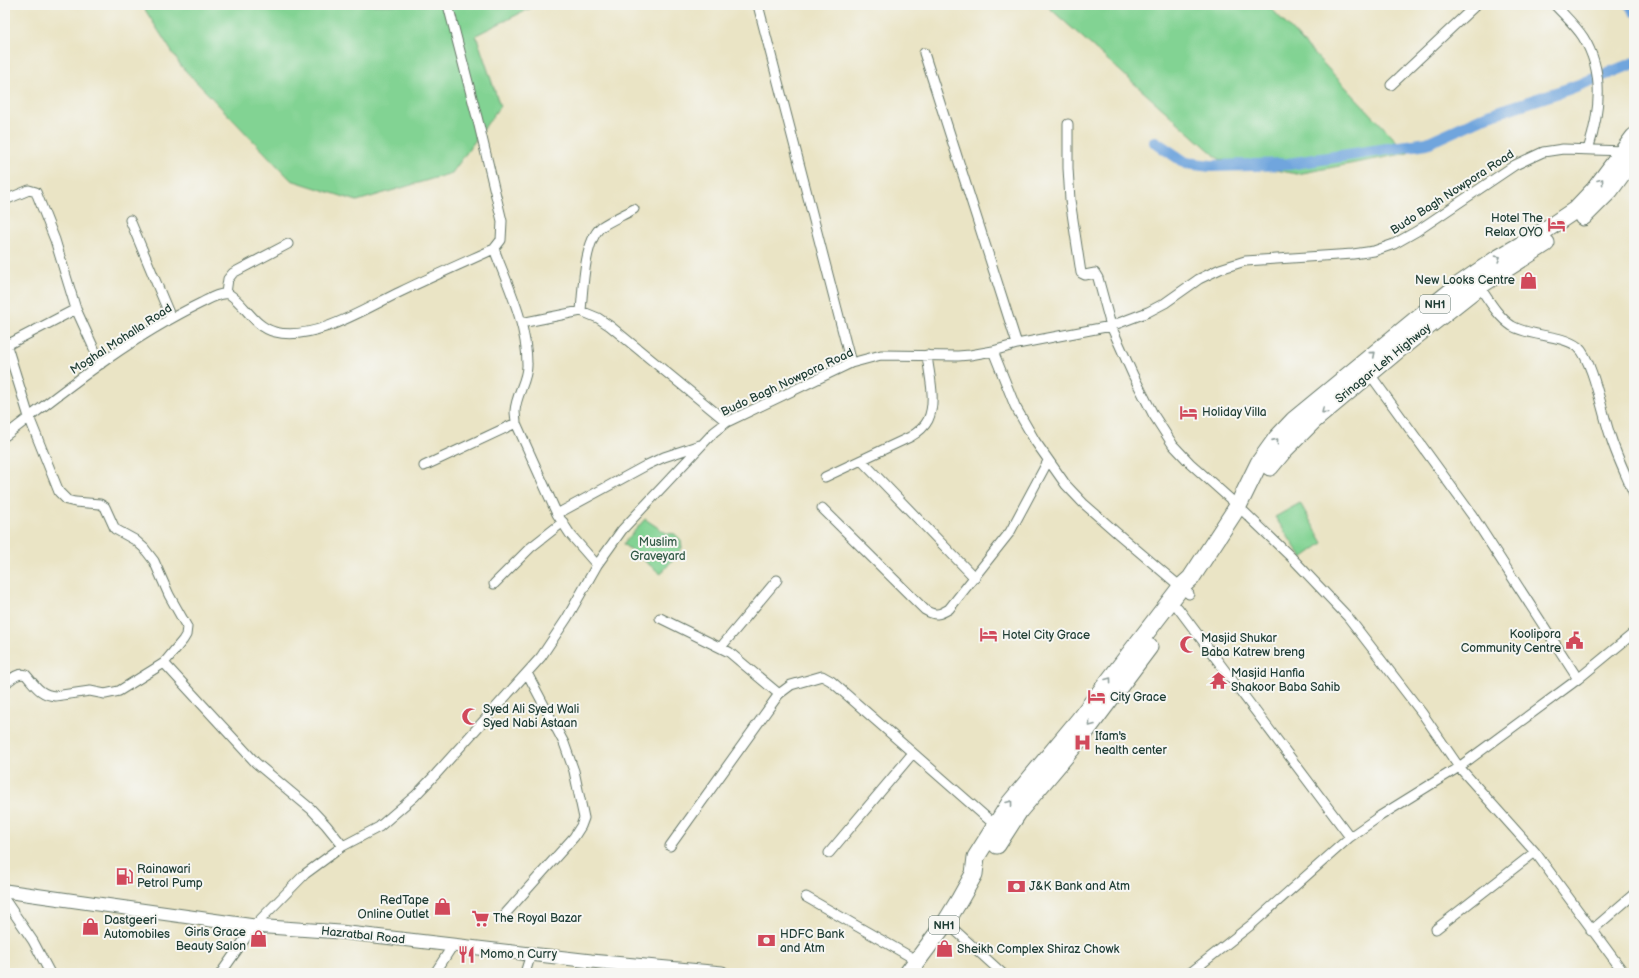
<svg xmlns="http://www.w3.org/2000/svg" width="1639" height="978" font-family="'Balsamiq Sans',sans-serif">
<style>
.green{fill:#82d393;stroke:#508864}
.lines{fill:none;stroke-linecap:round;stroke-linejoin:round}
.canal{stroke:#70a5dd;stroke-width:12}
.street-casing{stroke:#667767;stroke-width:11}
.secondary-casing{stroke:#667767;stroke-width:15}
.highway-casing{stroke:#667767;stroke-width:19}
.street{stroke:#fff;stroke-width:9}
.secondary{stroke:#fff;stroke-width:13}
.highway{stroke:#fff;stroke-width:17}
.oneway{stroke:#8f9e9a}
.labels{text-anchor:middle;stroke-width:4;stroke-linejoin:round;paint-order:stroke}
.shield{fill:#f6f6f2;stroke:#60746d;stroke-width:1}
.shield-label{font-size:11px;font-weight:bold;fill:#1f3d34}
.street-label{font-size:12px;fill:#1f3d34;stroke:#f6f6f2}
.poi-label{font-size:12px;fill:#1f3d34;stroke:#f6f6f2;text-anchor:start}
.park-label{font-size:12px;fill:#335b47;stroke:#f6f6f2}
</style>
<rect width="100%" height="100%" fill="#f6f6f2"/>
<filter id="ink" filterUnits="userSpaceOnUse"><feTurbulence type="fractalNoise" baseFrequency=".025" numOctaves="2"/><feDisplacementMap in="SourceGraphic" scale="8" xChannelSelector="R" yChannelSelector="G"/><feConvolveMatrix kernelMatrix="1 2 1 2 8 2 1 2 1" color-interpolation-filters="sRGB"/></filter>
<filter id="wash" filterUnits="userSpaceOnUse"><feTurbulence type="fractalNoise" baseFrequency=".012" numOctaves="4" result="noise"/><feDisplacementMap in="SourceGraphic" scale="16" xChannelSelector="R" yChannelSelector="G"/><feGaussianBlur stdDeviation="0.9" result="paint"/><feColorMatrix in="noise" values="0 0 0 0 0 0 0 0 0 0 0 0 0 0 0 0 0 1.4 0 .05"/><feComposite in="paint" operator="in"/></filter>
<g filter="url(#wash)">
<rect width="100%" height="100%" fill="#eae4c5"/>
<path class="green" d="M 142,5 L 537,5 L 476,35 L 500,106 L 452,173 L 357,201 L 291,180 L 181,66 Z
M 1046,5 L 1268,5 L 1408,153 L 1297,174 L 1219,159 Z
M 1300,503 L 1323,543 L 1302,558 L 1275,517 Z
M 645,519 L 666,533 L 675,534 L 681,540 L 682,548 L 661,574 L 623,544 Z"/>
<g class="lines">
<path class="canal" d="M 1631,5 L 1634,11
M 1155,142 L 1186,163 L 1211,166 L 1288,164 L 1427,143 L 1489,115 L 1571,88 L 1634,63"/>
</g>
</g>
<g filter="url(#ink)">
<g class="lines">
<defs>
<path id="street" d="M 448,5 L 478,121 L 502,221 L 501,240 L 494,249
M 758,5 L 851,363
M 1555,5 C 1564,15 1575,25 1583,37 C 1605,72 1600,112 1588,150
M 924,53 L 1017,344
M 1391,85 L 1476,5
M 1068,124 L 1068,168 L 1070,200 L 1081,273 L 1085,275 L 1095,273 L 1098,278 L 1111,326 L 1133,375 L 1153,414 L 1173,445 L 1190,463 L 1238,506 L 1292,558 L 1348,617 L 1422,713 L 1459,767 L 1535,852 L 1624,973
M 5,200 L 29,190 L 36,192 L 55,240 L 76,309 L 101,364
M 130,220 L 171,318
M 494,249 C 508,286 527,324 527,364 C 528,380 516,394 515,411 C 515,415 516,419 516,423 L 557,514 L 570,534 L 597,565
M 1479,286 C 1488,299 1498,317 1512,326 C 1531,337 1561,334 1578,347 C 1593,360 1603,417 1611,438 C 1617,457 1626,475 1634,494
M 226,293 L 228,279 L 233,273 L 288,244
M 581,311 C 583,289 584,242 601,227 C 611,220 624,215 634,209
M 521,323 L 581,311 L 598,318 L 610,326 L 727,422
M 5,340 L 29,417 L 59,492 L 67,500 L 75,502 L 100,504 L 105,507 L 115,529 L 135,540 L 144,548 L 154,561 L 169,595 L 187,627 L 186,635 L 183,640 L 164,663 L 119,691 L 105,694 L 90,691 L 55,696 C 40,695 35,685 26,675 C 18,672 11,679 5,684
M 5,346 L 76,309
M 993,351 L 1015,406 L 1035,441 L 1066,485 L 1083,503 L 1117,533 L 1189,594
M 1369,373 L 1472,515 L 1578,679
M 5,436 C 67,388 129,338 201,303 C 209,299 220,292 229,294 C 246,305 253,326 275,332 C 314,342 366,308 400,292 C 431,277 463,263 494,249
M 862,461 L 975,578
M 424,466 L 516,423
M 825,477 L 910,437 C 917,433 924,428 928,420 C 937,401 929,375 927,355
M 822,508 L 925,610 C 935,616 939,615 949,609 L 1010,532 L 1048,461
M 557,514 L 647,465 L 664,457 L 700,445
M 494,584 L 530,548 L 563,522
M 1178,608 L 1350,837
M 660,618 L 729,652 L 779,694
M 721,647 L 777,580
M 164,663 L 256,763 L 311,809 L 326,825 L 343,846
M 670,846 L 779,694 L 791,685 L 822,676 L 831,681 L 995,825
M 829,853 L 913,753
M 806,897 L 918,961
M 5,900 L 33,941 L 50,973
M 506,913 L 574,837 L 581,826 L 584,818 L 574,771 L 564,743 L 527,673
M 946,922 L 1002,973
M 1436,929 L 1535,852
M 1591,931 L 1634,894
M 221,973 L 254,926 L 305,874 L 343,846 L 379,827 L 415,796 L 436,774 L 541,657 L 567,618 L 597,565 L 622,530 L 714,432 L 727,422 L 851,363 L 881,355 L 958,356 L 970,355 L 993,351 L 1017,344 L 1111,326 L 1148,312 L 1165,303 L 1199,279 L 1220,269 L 1245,261 L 1353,254 L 1374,251 L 1394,244 L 1417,231 L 1515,165 L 1543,152 L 1563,149 L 1625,151
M 435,973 L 453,945
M 525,973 L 531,954
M 1190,973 L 1251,925 L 1350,837 L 1380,816 L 1459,767 L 1578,679 L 1634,633"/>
<path id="secondary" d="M 5,891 L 254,926 L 340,932 L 591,961 L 722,973"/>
<path id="highway" d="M 1583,217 L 1610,190 L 1634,157
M 1270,467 L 1284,450 L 1313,421 L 1399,349 L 1479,286 L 1546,243
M 997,845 L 1019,811 L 1083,735 L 1149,647
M 908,973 L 946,922 L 960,899 L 974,874 L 976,857 L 1010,803 L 1079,720 L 1181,587 L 1191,578 L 1238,506 L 1259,463 L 1277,438 L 1294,420 L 1418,318 L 1459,285 L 1497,259 L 1535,237 L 1575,210 L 1595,189 L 1634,137"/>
</defs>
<use href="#street" class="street-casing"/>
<use href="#secondary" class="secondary-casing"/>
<use href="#highway" class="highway-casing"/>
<use href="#street" class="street"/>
<use href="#secondary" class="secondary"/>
<use href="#highway" class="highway"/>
</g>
<defs><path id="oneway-chevron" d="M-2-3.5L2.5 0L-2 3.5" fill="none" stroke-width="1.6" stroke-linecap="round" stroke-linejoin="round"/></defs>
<g class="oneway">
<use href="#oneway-chevron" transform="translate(1601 181) rotate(-53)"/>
<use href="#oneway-chevron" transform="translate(1498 258) rotate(-32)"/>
<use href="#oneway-chevron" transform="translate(1373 354) rotate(-40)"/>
<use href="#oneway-chevron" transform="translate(1324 411) rotate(140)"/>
<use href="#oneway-chevron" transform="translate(1276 441) rotate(-51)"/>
<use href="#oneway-chevron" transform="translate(1109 680) rotate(-53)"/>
<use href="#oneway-chevron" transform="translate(1091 724) rotate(128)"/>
<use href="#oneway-chevron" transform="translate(1010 803) rotate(-53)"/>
</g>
</g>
<defs>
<symbol id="hotel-bare" viewBox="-9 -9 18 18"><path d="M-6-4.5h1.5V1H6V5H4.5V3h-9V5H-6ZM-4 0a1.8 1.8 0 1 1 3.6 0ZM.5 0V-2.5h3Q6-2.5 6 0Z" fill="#d1495b" stroke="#f6f6f2" stroke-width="2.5" paint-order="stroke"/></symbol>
<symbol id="shop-bare" viewBox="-9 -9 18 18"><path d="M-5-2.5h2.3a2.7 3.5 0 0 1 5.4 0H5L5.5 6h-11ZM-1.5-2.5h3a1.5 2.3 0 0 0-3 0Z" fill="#d1495b" stroke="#f6f6f2" stroke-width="2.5" paint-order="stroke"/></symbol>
<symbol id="civic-bare" viewBox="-9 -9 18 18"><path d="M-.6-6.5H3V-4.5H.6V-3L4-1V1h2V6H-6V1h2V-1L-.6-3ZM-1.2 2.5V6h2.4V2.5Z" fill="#d1495b" stroke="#f6f6f2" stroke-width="2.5" paint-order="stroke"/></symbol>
<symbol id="mosque-bare" viewBox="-9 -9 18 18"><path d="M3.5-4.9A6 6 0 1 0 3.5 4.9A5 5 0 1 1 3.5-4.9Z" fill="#d1495b" stroke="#f6f6f2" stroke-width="2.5" paint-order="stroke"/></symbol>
<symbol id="temple-bare" viewBox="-9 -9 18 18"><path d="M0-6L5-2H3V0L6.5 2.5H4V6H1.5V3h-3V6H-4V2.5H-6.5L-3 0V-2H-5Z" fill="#d1495b" stroke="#f6f6f2" stroke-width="2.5" paint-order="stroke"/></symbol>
<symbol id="hospital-bare" viewBox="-9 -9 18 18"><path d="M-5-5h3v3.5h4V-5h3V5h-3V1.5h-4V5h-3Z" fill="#d1495b" stroke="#f6f6f2" stroke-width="2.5" paint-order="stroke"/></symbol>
<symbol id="fuel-bare" viewBox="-9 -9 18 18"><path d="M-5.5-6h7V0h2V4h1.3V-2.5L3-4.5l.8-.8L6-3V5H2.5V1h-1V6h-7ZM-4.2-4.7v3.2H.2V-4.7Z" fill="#d1495b" stroke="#f6f6f2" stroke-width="2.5" paint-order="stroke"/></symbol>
<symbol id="bank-bare" viewBox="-9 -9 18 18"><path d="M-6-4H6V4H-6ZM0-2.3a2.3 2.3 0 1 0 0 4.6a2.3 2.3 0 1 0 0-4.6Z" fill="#d1495b" stroke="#f6f6f2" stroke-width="2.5" paint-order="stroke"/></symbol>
<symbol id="supermarket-bare" viewBox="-9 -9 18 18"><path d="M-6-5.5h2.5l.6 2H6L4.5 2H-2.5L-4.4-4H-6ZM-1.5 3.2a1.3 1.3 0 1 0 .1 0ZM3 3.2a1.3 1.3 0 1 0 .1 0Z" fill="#d1495b" stroke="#f6f6f2" stroke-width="2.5" paint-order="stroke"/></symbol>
<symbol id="restaurant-bare" viewBox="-9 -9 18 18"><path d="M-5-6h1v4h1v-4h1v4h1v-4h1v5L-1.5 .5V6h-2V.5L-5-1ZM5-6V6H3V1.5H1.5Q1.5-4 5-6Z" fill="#d1495b" stroke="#f6f6f2" stroke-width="2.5" paint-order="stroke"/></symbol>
</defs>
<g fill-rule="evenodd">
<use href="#hotel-bare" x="1544" y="212" width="25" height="25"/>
<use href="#shop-bare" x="1516" y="268" width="25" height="25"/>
<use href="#hotel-bare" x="1176" y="400" width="25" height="25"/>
<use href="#hotel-bare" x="976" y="622" width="25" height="25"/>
<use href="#civic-bare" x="1562" y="628" width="25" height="25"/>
<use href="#mosque-bare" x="1176" y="632" width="25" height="25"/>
<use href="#temple-bare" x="1206" y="668" width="25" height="25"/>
<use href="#hotel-bare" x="1084" y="684" width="25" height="25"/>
<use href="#mosque-bare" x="458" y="704" width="25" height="25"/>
<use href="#hospital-bare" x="1070" y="730" width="25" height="25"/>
<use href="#fuel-bare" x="112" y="864" width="25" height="25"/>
<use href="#bank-bare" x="1004" y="874" width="25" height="25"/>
<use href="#shop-bare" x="430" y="894" width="25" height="25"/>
<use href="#supermarket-bare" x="468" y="906" width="25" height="25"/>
<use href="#shop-bare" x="78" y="914" width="25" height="25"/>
<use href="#shop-bare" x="246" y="926" width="25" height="25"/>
<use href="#bank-bare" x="754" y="928" width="25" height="25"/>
<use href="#shop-bare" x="932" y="936" width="25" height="25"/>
<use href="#restaurant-bare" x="454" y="942" width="25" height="25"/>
</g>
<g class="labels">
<g class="shield">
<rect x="1420" y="295" width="30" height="18" rx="3"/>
<rect x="929" y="916" width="30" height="18" rx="3"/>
</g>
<g class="shield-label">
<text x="1435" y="308">NH1</text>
<text x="944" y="929">NH1</text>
</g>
<g class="street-label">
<text transform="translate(1452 192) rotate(-33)" y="4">Budo Bagh Nowpora Road</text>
<text transform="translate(121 339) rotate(-33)" y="4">Moghal Mohalla Road</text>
<text transform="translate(1383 363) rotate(-39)" y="4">Srinagar-Leh Highway</text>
<text transform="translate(787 382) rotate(-25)" y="4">Budo Bagh Nowpora Road</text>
<text transform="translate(363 935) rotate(6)" y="4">Hazratbal Road</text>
</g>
<g class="poi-label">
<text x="1543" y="222" text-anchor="end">Hotel The<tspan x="1543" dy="14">Relax OYO</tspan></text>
<text x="1515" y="284" text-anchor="end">New Looks Centre</text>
<text x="1202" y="416">Holiday Villa</text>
<text x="1561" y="638" text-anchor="end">Koolipora<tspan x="1561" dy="14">Community Centre</tspan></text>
<text x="1002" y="639">Hotel City Grace</text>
<text x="1201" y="642">Masjid Shukar<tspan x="1201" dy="14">Baba Katrew breng</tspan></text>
<text x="1231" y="677">Masjid Hanfia<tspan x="1231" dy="14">Shakoor Baba Sahib</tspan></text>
<text x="1110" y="701">City Grace</text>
<text x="483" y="713">Syed Ali Syed Wali<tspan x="483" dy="14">Syed Nabi Astaan</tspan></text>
<text x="1095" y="740">Ifam's<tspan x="1095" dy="14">health center</tspan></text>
<text x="137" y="873">Rainawari<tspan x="137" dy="14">Petrol Pump</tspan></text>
<text x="1029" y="890">J&amp;K Bank and Atm</text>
<text x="429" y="904" text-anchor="end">RedTape<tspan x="429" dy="14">Online Outlet</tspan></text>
<text x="493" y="922">The Royal Bazar</text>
<text x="104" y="924">Dastgeeri<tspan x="104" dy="14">Automobiles</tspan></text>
<text x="246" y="936" text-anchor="end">Girls Grace<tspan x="246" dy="14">Beauty Salon</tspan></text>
<text x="780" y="938">HDFC Bank<tspan x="780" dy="14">and Atm</tspan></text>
<text x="957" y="953">Sheikh Complex Shiraz Chowk</text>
<text x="480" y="958">Momo n Curry</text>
</g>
<g class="park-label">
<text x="658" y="546">Muslim<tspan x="658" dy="14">Graveyard</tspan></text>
</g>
</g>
<rect width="1639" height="978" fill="none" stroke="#f6f6f2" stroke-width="20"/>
</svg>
